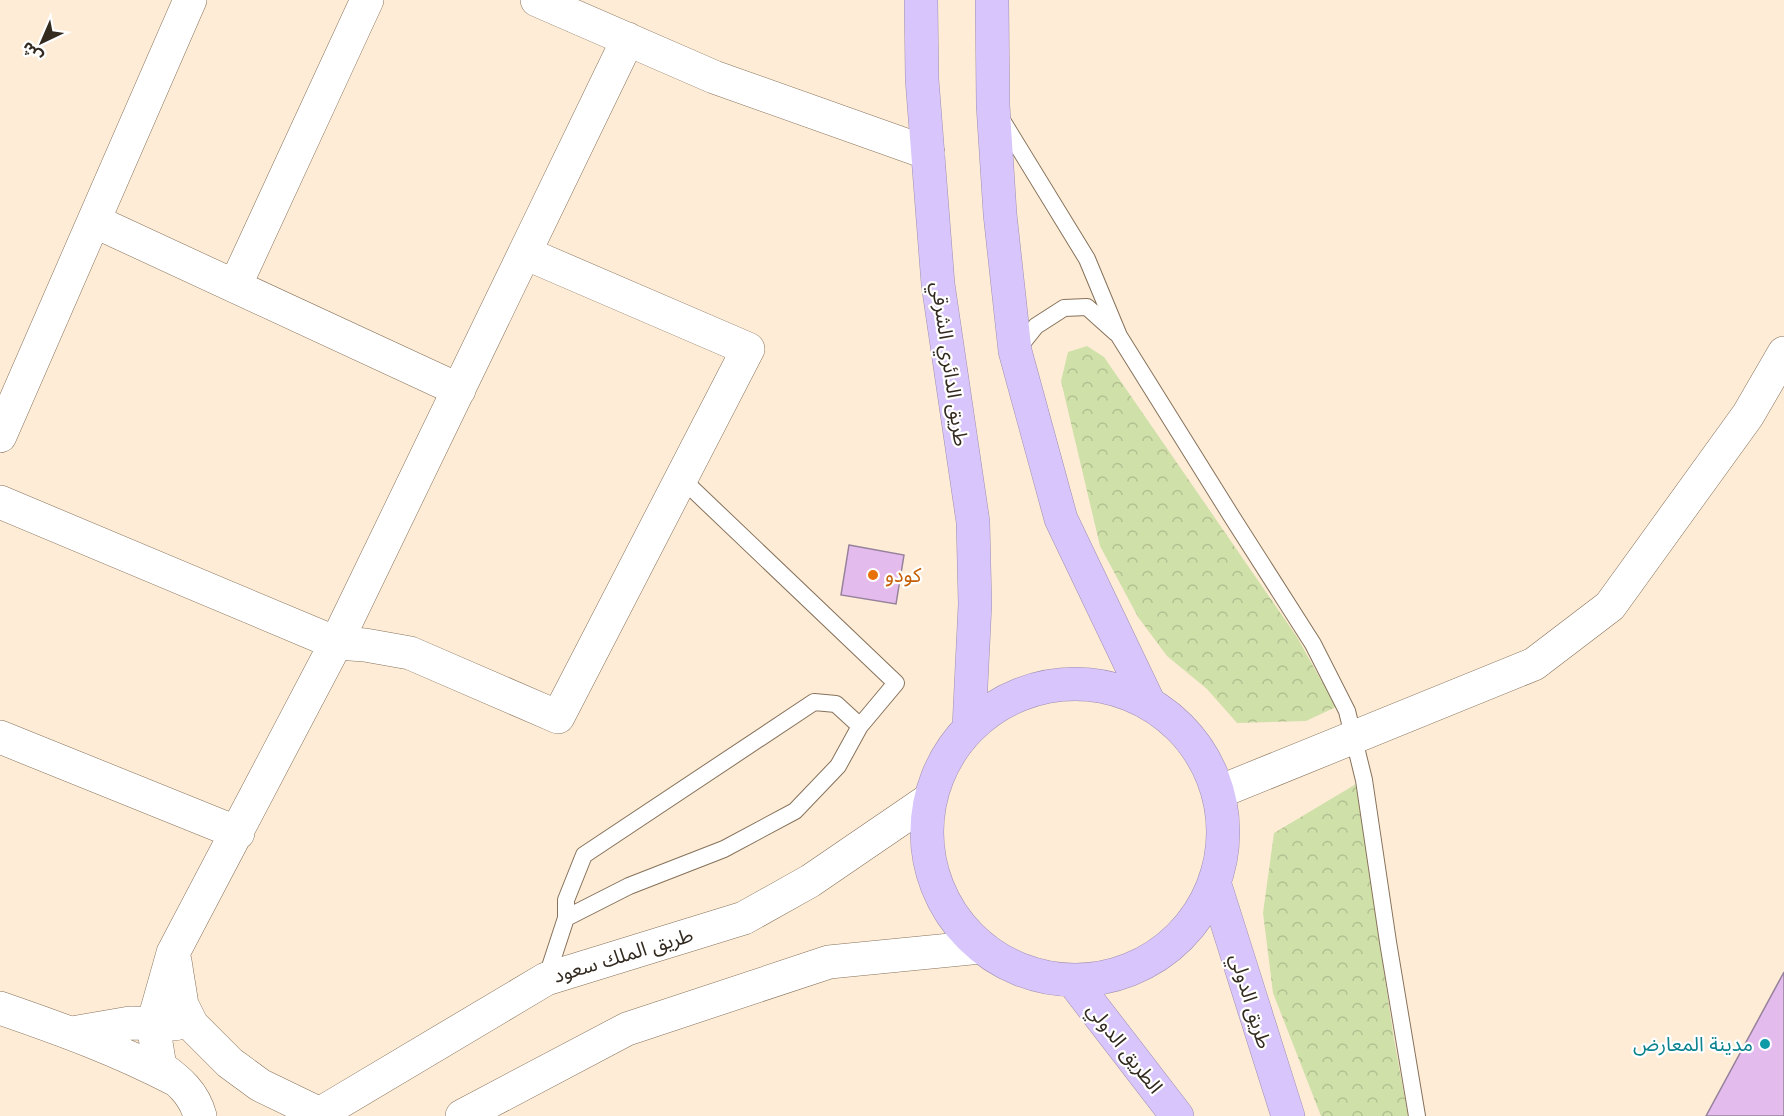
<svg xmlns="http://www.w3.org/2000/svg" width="1784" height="1116" font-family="Helvetica,'Noto Sans Arabic',sans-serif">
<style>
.forest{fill:url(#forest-crowns)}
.building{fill:#e4bbed;stroke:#96829b;stroke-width:1.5}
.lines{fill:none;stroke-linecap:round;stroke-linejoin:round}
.lane-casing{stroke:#86725a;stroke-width:18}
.street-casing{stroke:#86725a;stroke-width:34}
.secondary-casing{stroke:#86725a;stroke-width:34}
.highway-casing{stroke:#9e8faf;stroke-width:34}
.lane{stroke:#fff;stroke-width:16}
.street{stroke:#fff;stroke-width:33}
.secondary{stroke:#fff;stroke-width:33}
.highway{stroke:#d8c5fc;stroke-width:33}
.food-dot{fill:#e8710a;stroke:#fff;stroke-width:2}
.culture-dot{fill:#0f9aa8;stroke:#fff;stroke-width:2}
.labels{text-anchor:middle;stroke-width:4.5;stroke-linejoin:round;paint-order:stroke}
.street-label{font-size:20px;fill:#332a20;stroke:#fff}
.food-label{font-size:20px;fill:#c56008;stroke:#fff;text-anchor:start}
.culture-label{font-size:20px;fill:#0d838f;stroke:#fff;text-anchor:end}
</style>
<defs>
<pattern id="forest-crowns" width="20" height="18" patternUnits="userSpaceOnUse" patternTransform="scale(1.5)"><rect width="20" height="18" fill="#d0e0a9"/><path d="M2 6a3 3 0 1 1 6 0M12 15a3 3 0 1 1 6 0" fill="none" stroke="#b3c091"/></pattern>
</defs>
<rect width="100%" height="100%" fill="#feecd7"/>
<path class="forest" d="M 1087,346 L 1104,357 L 1297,637 L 1336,707 L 1306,721 L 1237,723 L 1207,689 L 1167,656 L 1138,617 L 1100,546 L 1061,381 L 1068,352 Z
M 1356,784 L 1394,1039 L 1408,1116 L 1321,1116 L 1273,993 L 1263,913 L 1274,833 Z"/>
<path class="building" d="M 849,545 L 904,555 L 896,604 L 841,595 Z
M 1784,972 L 1784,1116 L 1706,1116 Z"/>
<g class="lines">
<defs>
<path id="lane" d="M 1000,117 L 1087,259 L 1119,336 L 1232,517 L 1313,644 L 1347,711 L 1364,780 L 1388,942 L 1417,1116
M 1016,351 L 1036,326 L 1064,308 L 1087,307 L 1116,333
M 566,918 L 629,886 L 724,849 L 795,811 L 838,766 L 860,726 L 896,683 L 681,478
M 546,979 L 566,918 L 566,900 L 584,855 L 814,702 L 836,704 L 860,726"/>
<path id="street" d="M 537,0 L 714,77 L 928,153
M 94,221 L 459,390
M 235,286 L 367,0
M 0,436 L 190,0
M 0,502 L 336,643 L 365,645 L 410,653 L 558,717 L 748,349 L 525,253
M 0,737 L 238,833
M 175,961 L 182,1005 L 192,1025 L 230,1063 L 260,1085 L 320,1114
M 0,1008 C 61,1029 119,1050 176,1080
M 72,1033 L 130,1023 L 175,1024
M 200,1116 C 194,1093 178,1080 160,1067 L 153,1024 L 173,953 L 336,643 L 628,39"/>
<path id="secondary" d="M 1219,792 L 1534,664 L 1610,606 L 1748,415 L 1784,353
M 316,1116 L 546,979 L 744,918 L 810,881 L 930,799
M 462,1116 L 627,1029 L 829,962 L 981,947"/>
<path id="highway" d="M 921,0 L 922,79 L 938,284 L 973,522 L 975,604 L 969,727
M 992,0 L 993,105 L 1000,214 L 1015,351 L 1061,519 L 1149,703
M927 832a148 148 0 1 1 296 0a148 148 0 1 1-296 0Z
M 1215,885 L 1288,1116
M 1073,981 L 1177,1116"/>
</defs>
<use href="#lane" class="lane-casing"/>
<use href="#street" class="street-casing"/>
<use href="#secondary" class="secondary-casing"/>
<use href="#highway" class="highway-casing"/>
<use href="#lane" class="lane"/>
<use href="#street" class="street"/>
<use href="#secondary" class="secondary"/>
<use href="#highway" class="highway"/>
</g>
<circle class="food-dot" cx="873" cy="575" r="6"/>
<circle class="culture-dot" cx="1765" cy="1044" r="6"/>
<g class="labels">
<g class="street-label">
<text transform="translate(950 364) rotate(82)" y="7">طريق الدائري الشرقي</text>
<text transform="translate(623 955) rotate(-17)" y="7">طريق الملك سعود</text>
<text transform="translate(1251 1001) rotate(73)" y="7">طريق الدولي</text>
<text transform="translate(1125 1048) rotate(52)" y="7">الطريق الدولي</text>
</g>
<g class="food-label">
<text x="885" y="582">كودو</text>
</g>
<g class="culture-label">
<text x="1753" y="1051">مدينة المعارض</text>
</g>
</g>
<g transform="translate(42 42) rotate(224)" stroke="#ffffff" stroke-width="4.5" paint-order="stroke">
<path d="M0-4.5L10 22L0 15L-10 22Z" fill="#332a20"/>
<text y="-9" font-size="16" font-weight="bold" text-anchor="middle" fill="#332a20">ش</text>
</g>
</svg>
